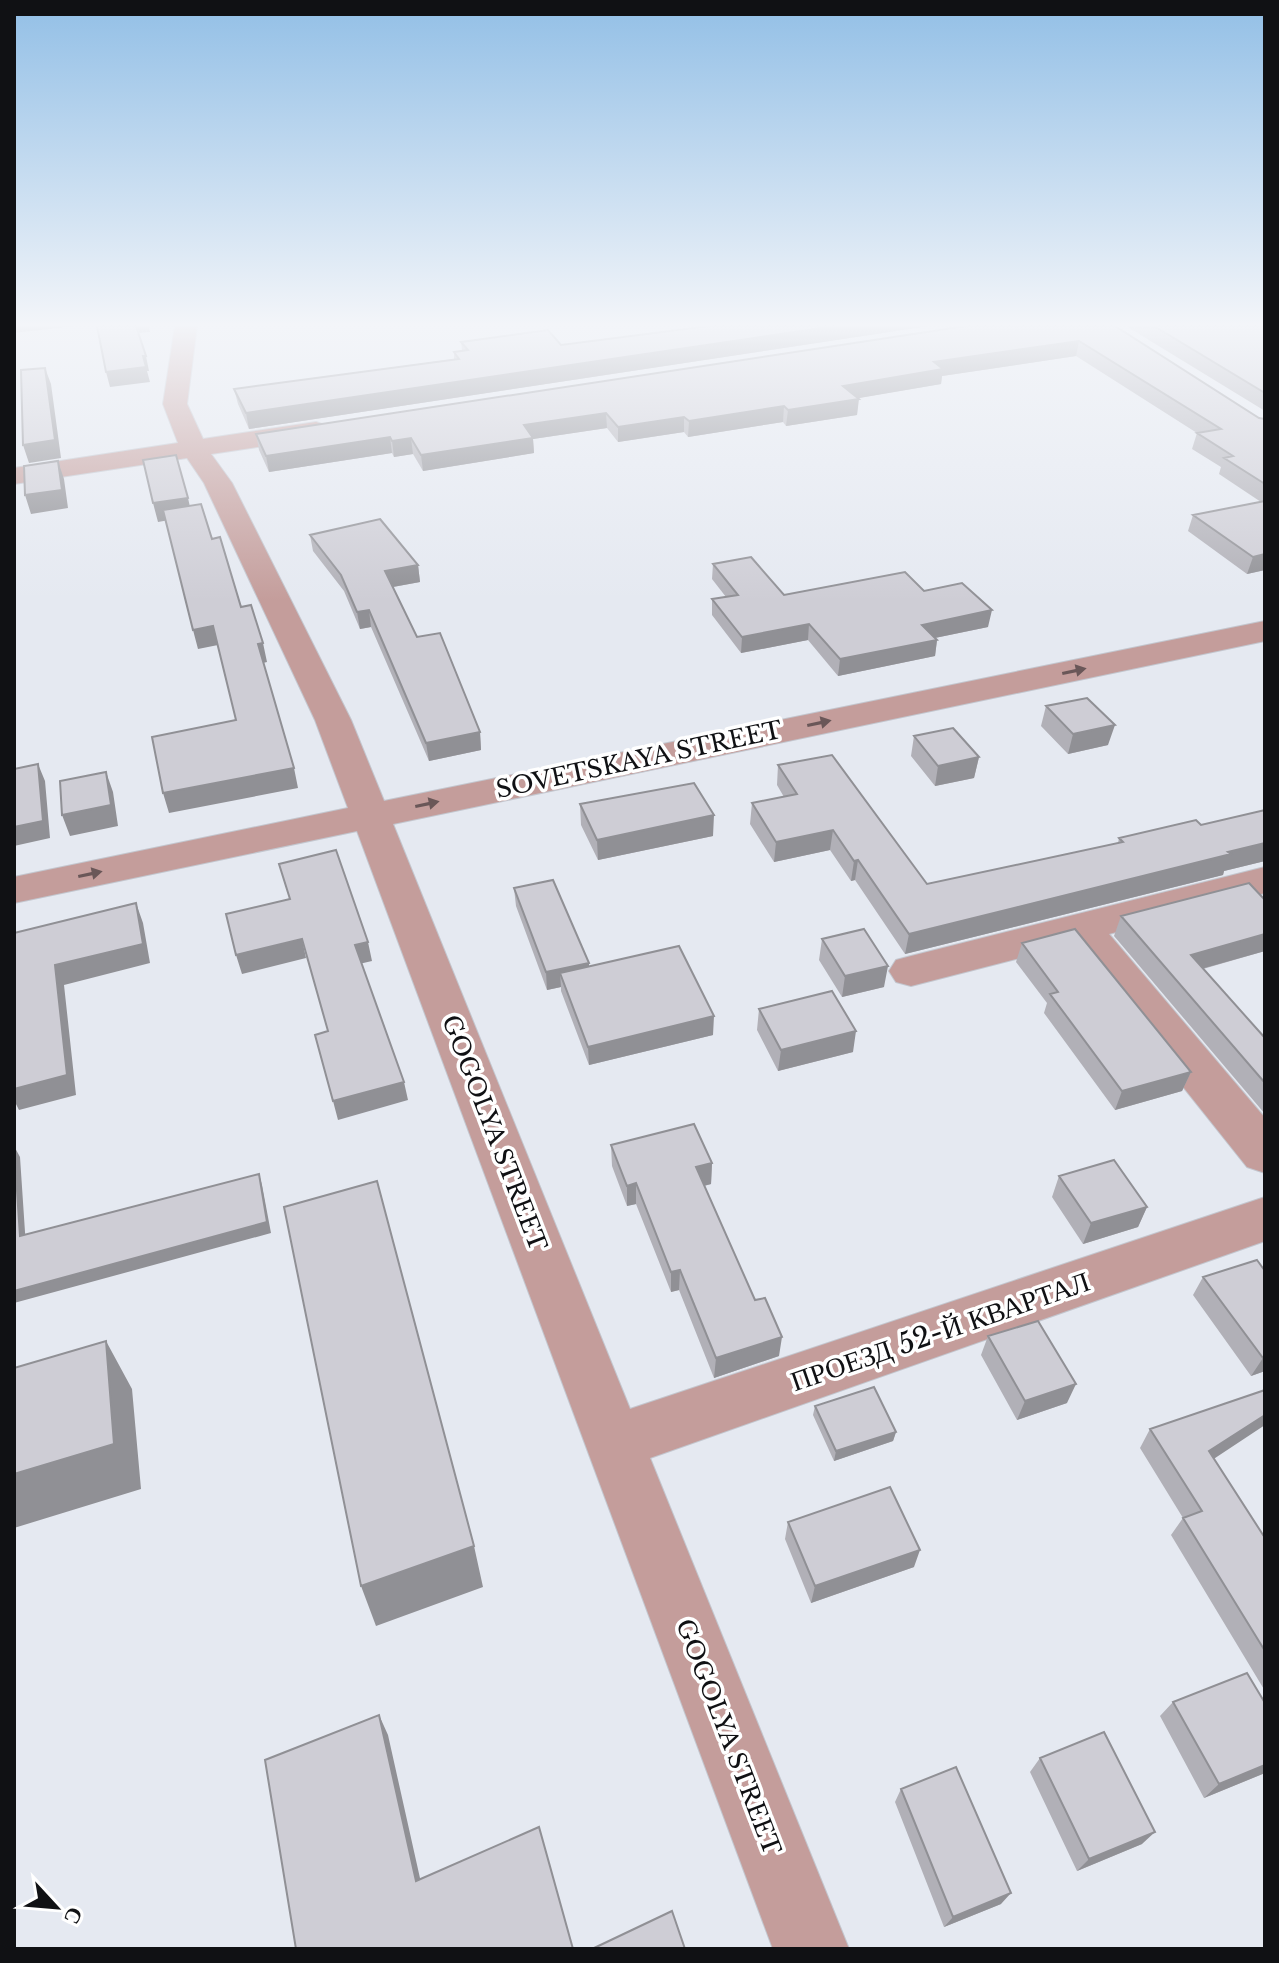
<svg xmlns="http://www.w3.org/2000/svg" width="1279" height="1963" font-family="'Libre Baskerville',serif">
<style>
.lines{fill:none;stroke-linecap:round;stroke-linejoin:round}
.minor-casing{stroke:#c3c6ce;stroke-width:2}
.minor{fill:#c49d9b;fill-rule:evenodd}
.wall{fill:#b1b0b7}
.shaded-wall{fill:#909095}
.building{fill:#cecdd5;stroke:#909095;stroke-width:2}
.oneway{fill:#6a5758}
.labels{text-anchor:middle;stroke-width:7;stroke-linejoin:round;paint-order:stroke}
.street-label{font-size:24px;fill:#101114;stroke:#fff}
.near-street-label{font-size:28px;fill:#101114;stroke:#fff}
</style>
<rect width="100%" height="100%" fill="#e5e9f1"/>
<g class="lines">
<defs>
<path id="minor" d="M 175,326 L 197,326 L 187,404 L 203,439 L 316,422 L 325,425 L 329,430 L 325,435 L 316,438 L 211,454 L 232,483 L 351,720 L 384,801 L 1265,621 L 1265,641 L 393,824 L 630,1409 L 1265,1197 L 1265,1241 L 650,1458 L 849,1949 L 773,1949 L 357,831 L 14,903 L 14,877 L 348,808 L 315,720 L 204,483 L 187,458 L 14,484 L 14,468 L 178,443 L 163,404 Z
M 1265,867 L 1265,893 L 1109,934 L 1265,1118 L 1265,1173 L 1247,1167 L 1070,945 L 911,986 L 896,982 L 889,971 L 896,960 L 911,956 Z"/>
</defs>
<use href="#minor" class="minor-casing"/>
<use href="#minor" class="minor"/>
</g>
<path class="wall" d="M 709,326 L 929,326 L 249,429 L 238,404 L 234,389 L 454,359 L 454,352 L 462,350 L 461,342 L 561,345 Z
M 1115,326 L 1259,418 L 1265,419 L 1265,570 L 1247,574 L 1188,531 L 1193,515 L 1261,502 L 1219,474 L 1221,467 L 1192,449 L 1197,433 L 1076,356 L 942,376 L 941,384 L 858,398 L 857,415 L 786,426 L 783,422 L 688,437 L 684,432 L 618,442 L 607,428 L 533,439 L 534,453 L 423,471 L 413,454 L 394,457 L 392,453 L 269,472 L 259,450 L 256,434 Z
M 1126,326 L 1265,326 L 1265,411 Z
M 310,535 L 418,565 L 420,582 L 393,587 L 417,637 L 480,732 L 481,750 L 429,761 L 371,627 L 360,629 L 344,591 L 313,551 Z
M 713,564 L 784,595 L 924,591 L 988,627 L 935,638 L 937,640 L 935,656 L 838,676 L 808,640 L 741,653 L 712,615 L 712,599 L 726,597 L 712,579 Z
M 1046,706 L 1108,745 L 1068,754 L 1041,726 Z
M 914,736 L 979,757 L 974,778 L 935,786 L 911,756 Z
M 778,765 L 927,884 L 1118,843 L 1119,838 L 1201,825 L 1265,810 L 1265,861 L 1224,871 L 1223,875 L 905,954 L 855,880 L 851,881 L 830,850 L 774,862 L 750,824 L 752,803 L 784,797 L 777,785 Z
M 580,804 L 713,836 L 598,860 L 581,825 Z
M 514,888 L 589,963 L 589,966 L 713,1035 L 589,1065 L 561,991 L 561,987 L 547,990 L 516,906 Z
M 1265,900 L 1265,951 L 1203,969 L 1265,1038 L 1265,1114 L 1114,936 L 1121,916 Z
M 822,939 L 884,987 L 842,997 L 819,960 Z
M 1022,943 L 1191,1072 L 1182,1091 L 1115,1110 L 1044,1013 L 1047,1003 L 1016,962 Z
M 759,1009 L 853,1052 L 778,1071 L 757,1030 Z
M 611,1145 L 712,1163 L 711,1184 L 704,1186 L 779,1356 L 714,1378 L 679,1290 L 671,1292 L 636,1204 L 627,1206 L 612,1166 Z
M 1059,1176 L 1147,1207 L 1138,1227 L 1083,1244 L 1052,1197 Z
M 1265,1271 L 1265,1371 L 1251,1376 L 1193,1295 L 1203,1277 Z
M 988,1336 L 1067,1403 L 1017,1420 L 981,1355 Z
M 815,1406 L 896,1432 L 893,1441 L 834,1461 L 813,1415 Z
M 1150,1429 L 1214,1459 L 1265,1538 L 1265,1691 L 1171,1535 L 1183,1518 L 1140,1448 Z
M 788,1522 L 914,1567 L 811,1603 L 785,1539 Z
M 1173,1702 L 1265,1703 L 1265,1773 L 1204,1798 L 1160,1716 Z
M 1040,1758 L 1142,1844 L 1077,1871 L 1030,1772 Z
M 901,1789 L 1001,1904 L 944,1927 L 895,1802 Z"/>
<path class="shaded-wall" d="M 14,326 L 75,326 L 14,333 Z
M 135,326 L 149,326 L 150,332 L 137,333 Z
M 835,326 L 929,326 L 249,429 L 246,413 Z
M 1079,341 L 1076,356 L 942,376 L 941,384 L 842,401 L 843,386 L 934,362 Z
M 143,356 L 146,356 L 149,371 L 147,371 L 150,382 L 110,387 L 106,372 Z
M 45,368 L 51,384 L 61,458 L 29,463 L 23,445 Z
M 859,399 L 857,415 L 786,426 L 788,410 Z
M 784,406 L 783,422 L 688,437 L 689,421 Z
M 606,413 L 607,428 L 533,439 L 534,453 L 423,471 L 421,455 L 524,425 Z
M 684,417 L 684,432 L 618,442 L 618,427 Z
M 390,437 L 392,453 L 269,472 L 266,456 Z
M 411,438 L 413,454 L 394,457 L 392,441 Z
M 58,461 L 64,479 L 68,508 L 31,514 L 25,495 Z
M 188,498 L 192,516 L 158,522 L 153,503 Z
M 1265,554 L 1265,570 L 1247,574 L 1253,557 Z
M 418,565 L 420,582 L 387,588 L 385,571 Z
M 369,610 L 371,627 L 360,629 L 357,612 Z
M 992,610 L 988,627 L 920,641 L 922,625 Z
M 809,624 L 808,640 L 741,653 L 742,637 Z
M 213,626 L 218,645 L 198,649 L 193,630 Z
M 937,640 L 935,656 L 838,676 L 840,659 Z
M 263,643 L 267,662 L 263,663 L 258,644 Z
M 1115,725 L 1108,745 L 1068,754 L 1073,734 Z
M 480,732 L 481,750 L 429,761 L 426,743 Z
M 979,757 L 974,778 L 935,786 L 938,766 Z
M 38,764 L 45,781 L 50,838 L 14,846 L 14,827 Z
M 294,768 L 298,788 L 169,813 L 163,793 Z
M 106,772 L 113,792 L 118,826 L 70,836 L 62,815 Z
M 714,815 L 713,836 L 598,860 L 597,840 Z
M 833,830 L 830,850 L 774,862 L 776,842 Z
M 1265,843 L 1265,861 L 1224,871 L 1223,875 L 905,954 L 909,934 Z
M 858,860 L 855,880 L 851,881 L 854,861 Z
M 136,903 L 143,923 L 150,963 L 64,985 L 76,1095 L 19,1110 L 14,1100 L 14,1089 L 55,965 Z
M 1265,934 L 1265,951 L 1183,974 L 1191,955 Z
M 302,939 L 306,958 L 242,974 L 236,955 Z
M 368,942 L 372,961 L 359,964 L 355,945 Z
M 589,963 L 589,981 L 560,973 L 561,987 L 547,990 L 546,972 Z
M 888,966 L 884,987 L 842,997 L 845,976 Z
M 714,1016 L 713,1035 L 589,1065 L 588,1047 Z
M 856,1031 L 853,1052 L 778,1071 L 781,1050 Z
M 1191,1072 L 1182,1091 L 1115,1110 L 1122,1091 Z
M 404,1082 L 408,1100 L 338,1120 L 333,1101 Z
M 14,1146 L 20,1157 L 26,1247 L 20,1236 Z
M 712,1163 L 711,1184 L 695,1188 L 696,1167 Z
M 259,1174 L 262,1185 L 271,1233 L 14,1303 L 14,1291 Z
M 636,1183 L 636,1204 L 627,1206 L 627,1186 Z
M 1147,1207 L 1138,1227 L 1083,1244 L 1091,1223 Z
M 680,1270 L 679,1290 L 671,1292 L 671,1272 Z
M 782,1337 L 779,1356 L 714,1378 L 716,1358 Z
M 106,1341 L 132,1389 L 141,1489 L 14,1528 L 14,1474 Z
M 1265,1357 L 1265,1371 L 1251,1376 L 1263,1358 Z
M 1076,1384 L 1067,1403 L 1017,1420 L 1025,1401 Z
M 1265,1415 L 1265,1425 L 1197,1470 L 1209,1451 Z
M 896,1432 L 893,1441 L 834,1461 L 836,1451 Z
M 474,1546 L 483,1587 L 376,1626 L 361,1586 Z
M 920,1550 L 914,1567 L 811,1603 L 815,1586 Z
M 379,1715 L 388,1735 L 424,1896 L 416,1881 Z
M 1265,1765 L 1265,1773 L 1204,1798 L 1219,1784 Z
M 1155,1832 L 1142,1844 L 1077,1871 L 1089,1859 Z
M 1011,1893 L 1001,1904 L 944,1927 L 953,1917 Z"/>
<path class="building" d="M 97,326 L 136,326 L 146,356 L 143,356 L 146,367 L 106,372 Z
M 709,326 L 835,326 L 246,413 L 234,389 L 459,359 L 454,352 L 468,350 L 461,342 L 548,330 L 561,345 Z
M 966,326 L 1115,326 L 1259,418 L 1265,419 L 1265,484 L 1224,458 L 1233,456 L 1197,433 L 1221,429 L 1079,341 L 934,362 L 943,369 L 843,386 L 859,399 L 788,410 L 784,406 L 689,421 L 684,417 L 618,427 L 606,413 L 524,425 L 533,438 L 421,455 L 411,438 L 392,441 L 390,437 L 266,456 L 256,434 Z
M 1154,326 L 1265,326 L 1265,393 Z
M 45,368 L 55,440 L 23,445 L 21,370 Z
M 176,455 L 188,498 L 153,503 L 143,460 Z
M 58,461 L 62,490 L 25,495 L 24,466 Z
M 1265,501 L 1265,554 L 1253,557 L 1193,515 Z
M 201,504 L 212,539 L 220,537 L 241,607 L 251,605 L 263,643 L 258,644 L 294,768 L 163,793 L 152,737 L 236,720 L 213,626 L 193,630 L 163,510 Z
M 380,519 L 418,565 L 385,571 L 417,637 L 440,633 L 480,732 L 426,743 L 369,610 L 357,612 L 341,575 L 310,535 Z
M 751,557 L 784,595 L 905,572 L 924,591 L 962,583 L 992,610 L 922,625 L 937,640 L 840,659 L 809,624 L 742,637 L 712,599 L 738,595 L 713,564 Z
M 1087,698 L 1115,725 L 1073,734 L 1046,706 Z
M 953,728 L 979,757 L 938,766 L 914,736 Z
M 832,755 L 927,884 L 1123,842 L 1119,838 L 1196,820 L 1201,825 L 1265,810 L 1265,843 L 1228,852 L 1231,854 L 909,934 L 858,860 L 854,861 L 833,830 L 776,842 L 752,803 L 797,794 L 778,765 Z
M 38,764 L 43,821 L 14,827 L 14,769 Z
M 106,772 L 111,805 L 62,815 L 60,781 Z
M 694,783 L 714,815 L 597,840 L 580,804 Z
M 336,850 L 368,942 L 355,945 L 404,1082 L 333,1101 L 315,1035 L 328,1031 L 302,939 L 236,955 L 226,914 L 290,899 L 279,864 Z
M 553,880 L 589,963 L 546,972 L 514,888 Z
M 1249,883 L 1265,900 L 1265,934 L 1191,955 L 1265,1038 L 1265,1083 L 1121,916 Z
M 136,903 L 143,944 L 55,965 L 67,1075 L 14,1089 L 14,933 Z
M 864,929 L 888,966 L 845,976 L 822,939 Z
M 1075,929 L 1191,1072 L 1122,1091 L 1050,994 L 1058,992 L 1022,943 Z
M 679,946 L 714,1016 L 588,1047 L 560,973 Z
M 832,991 L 856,1031 L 781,1050 L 759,1009 Z
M 694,1124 L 712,1163 L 696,1167 L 755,1300 L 765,1298 L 782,1337 L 716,1358 L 680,1270 L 671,1272 L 636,1183 L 627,1186 L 611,1145 Z
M 14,1146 L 20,1236 L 259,1174 L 267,1222 L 14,1291 Z
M 1114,1160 L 1147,1207 L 1091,1223 L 1059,1176 Z
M 377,1181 L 474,1546 L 361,1586 L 284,1207 Z
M 1257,1260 L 1265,1271 L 1265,1357 L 1263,1358 L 1203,1277 Z
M 1038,1321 L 1076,1384 L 1025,1401 L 988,1336 Z
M 106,1341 L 114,1444 L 14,1474 L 14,1368 Z
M 874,1387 L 896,1432 L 836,1451 L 815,1406 Z
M 1265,1390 L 1265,1415 L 1209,1451 L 1265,1538 L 1265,1651 L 1183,1518 L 1202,1511 L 1150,1429 Z
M 890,1487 L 920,1550 L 815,1586 L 788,1522 Z
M 1247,1673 L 1265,1703 L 1265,1765 L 1219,1784 L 1173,1702 Z
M 379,1715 L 416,1881 L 539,1827 L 573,1949 L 296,1949 L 265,1760 Z
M 1104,1732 L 1155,1832 L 1089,1859 L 1040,1758 Z
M 956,1767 L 1011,1893 L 953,1917 L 901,1789 Z
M 672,1911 L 685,1949 L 592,1949 Z"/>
<defs><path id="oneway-solid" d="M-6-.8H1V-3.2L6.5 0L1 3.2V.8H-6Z" transform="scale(2)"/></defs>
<g class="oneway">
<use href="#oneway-solid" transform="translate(1074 671) rotate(-12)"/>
<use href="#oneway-solid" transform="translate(819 723) rotate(-12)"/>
<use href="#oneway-solid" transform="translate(427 804) rotate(-12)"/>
<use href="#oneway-solid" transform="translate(90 874) rotate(-12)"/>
</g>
<linearGradient id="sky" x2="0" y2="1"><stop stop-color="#92bfe6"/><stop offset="0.54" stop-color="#f3f5f9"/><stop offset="1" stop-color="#f3f5f9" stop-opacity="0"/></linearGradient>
<rect width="1279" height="601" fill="url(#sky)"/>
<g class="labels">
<g class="street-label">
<text transform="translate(639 760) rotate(-12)" y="8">SOVETSKAYA STREET</text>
<text transform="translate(494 1133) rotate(69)" y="8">GOGOLYA STREET</text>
<text transform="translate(728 1737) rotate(69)" y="8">GOGOLYA STREET</text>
</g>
<g class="near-street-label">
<text transform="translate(940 1331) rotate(-19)" y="10">ПРОЕЗД 52-Й КВАРТАЛ</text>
</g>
</g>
<rect width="1279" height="1963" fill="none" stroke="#101114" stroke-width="32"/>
<g transform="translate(56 1907) rotate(116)" stroke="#ffffff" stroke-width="6" paint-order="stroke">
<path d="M0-6L14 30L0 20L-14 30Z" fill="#101114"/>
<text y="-12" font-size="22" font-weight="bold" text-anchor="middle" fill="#101114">С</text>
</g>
</svg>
